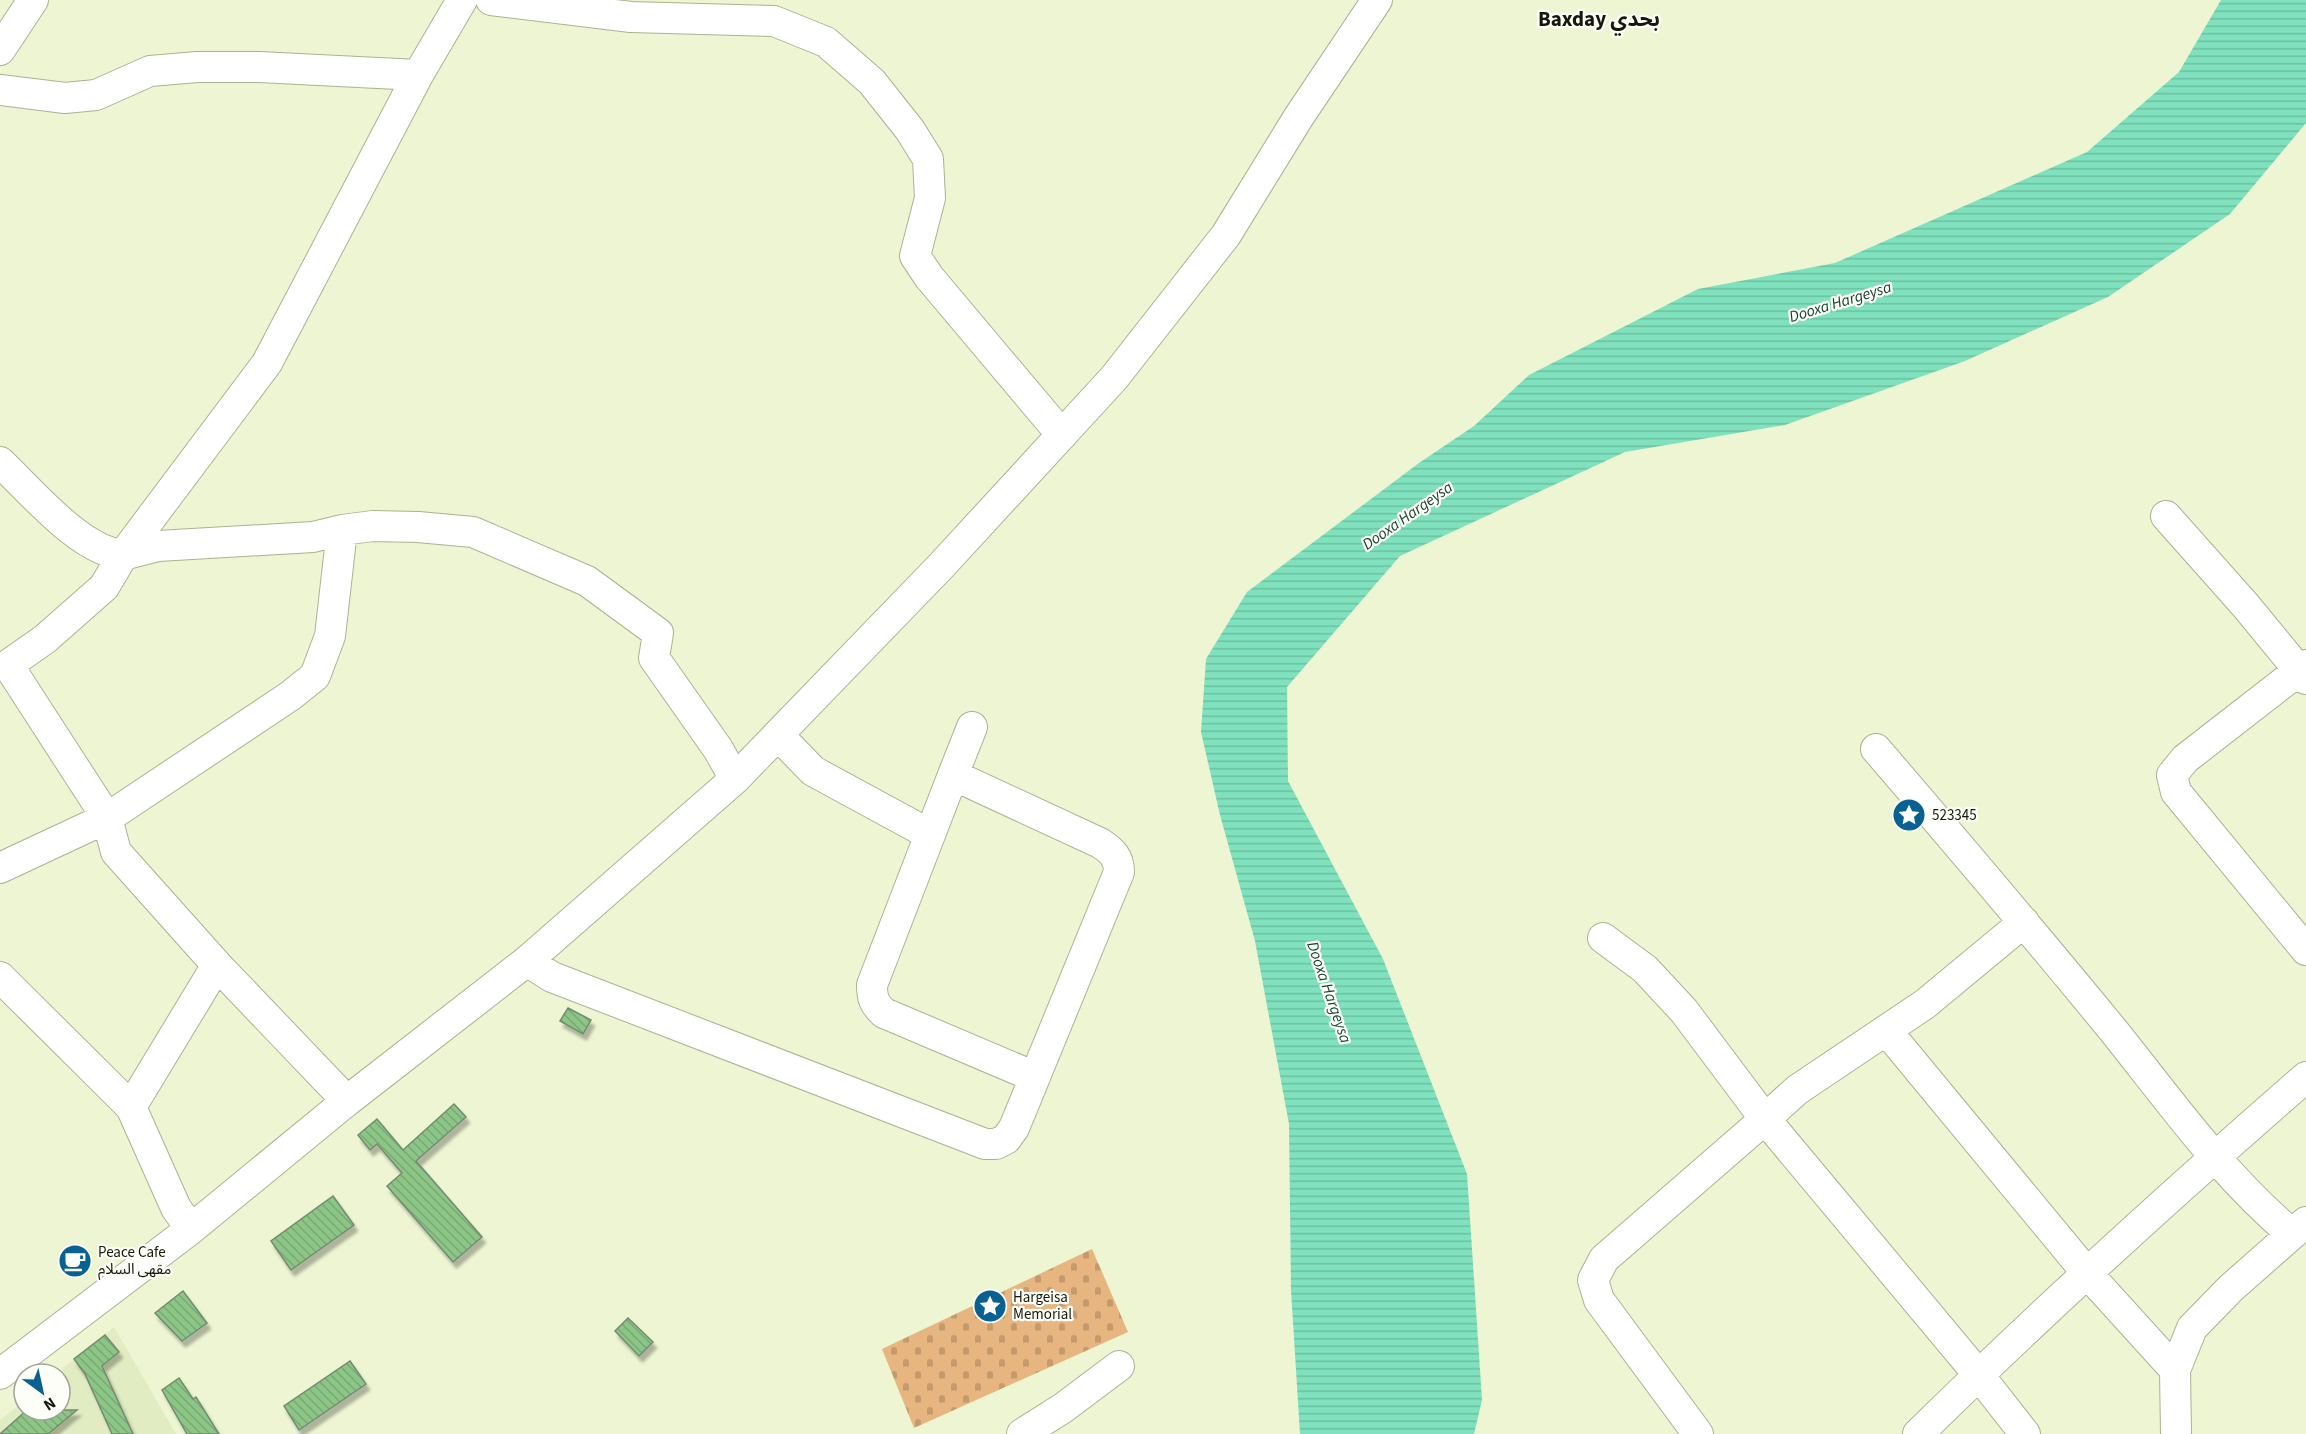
<svg xmlns="http://www.w3.org/2000/svg" width="2306" height="1434" font-family="'Source Sans 3','Noto Sans Arabic',sans-serif">
<style>
.built{fill:#e2ecc2}
.cemetery{fill:url(#cemetery-stones)}
.water{fill:url(#water-rules)}
.building{fill:url(#building-back-hatch);stroke:#748a71;stroke-width:1.5;filter:url(#shadow)}
.lines{fill:none;stroke-linecap:round;stroke-linejoin:round}
.minor-casing{stroke:#abb292;stroke-width:32}
.minor{stroke:#fff;stroke-width:30}
.labels{text-anchor:middle;stroke-width:4.5;stroke-linejoin:round;paint-order:stroke}
.poi-label{font-size:15px;fill:#16180c;stroke:#fdfef7;text-anchor:start}
.water-label{font-size:16px;font-style:italic;fill:#184334;stroke:#fdfef7}
.district-label{font-size:21px;font-weight:bold;fill:#16180c;stroke:#fdfef7}
</style>
<defs>
<pattern id="cemetery-stones" width="16" height="16" patternUnits="userSpaceOnUse" patternTransform="scale(1.5)"><rect width="16" height="16" fill="#e7b57f"/><path d="M2 7V4a2 2 0 0 1 4 0v3zM10 15v-3a2 2 0 0 1 4 0v3z" fill="#c59b6d"/></pattern>
<pattern id="water-rules" width="6" height="5" patternUnits="userSpaceOnUse" patternTransform="scale(1.5)"><rect width="6" height="5" fill="#7fe1bd"/><path d="M0 2.5h6" fill="none" stroke="#6dc0a1"/></pattern>
<pattern id="building-back-hatch" width="6" height="6" patternUnits="userSpaceOnUse" patternTransform="scale(1.5)"><rect width="6" height="6" fill="#8cc687"/><path d="M-1 5l2 2M0 0l6 6M5-1l2 2" fill="none" stroke="#78a973"/></pattern>
<filter id="shadow"><feDropShadow dx="3.5" dy="6" stdDeviation="1.5" flood-color="#0004"/></filter>
</defs>
<rect width="100%" height="100%" fill="#edf5d3"/>
<path class="built" d="M 114,1327 L 176,1434 L 0,1434 L 0,1420 L 24,1401 L 24,1410 L 60,1410 L 60,1374 L 56,1374 Z"/>
<path class="cemetery" d="M 1092,1249 L 1128,1332 L 914,1428 L 882,1349 Z"/>
<path class="water" d="M 2221,0 L 2306,0 L 2306,123 L 2230,214 L 2108,297 L 1965,361 L 1785,425 L 1625,452 L 1400,556 L 1287,687 L 1288,781 L 1383,959 L 1467,1174 L 1482,1400 L 1474,1434 L 1300,1434 L 1291,1290 L 1289,1124 L 1255,941 L 1220,815 L 1201,732 L 1206,659 L 1247,592 L 1419,463 L 1474,426 L 1529,375 L 1698,289 L 1835,263 L 2087,152 L 2179,72 Z"/>
<path class="building" d="M 568,1008 L 591,1020 L 583,1034 L 560,1021 Z
M 454,1104 L 466,1117 L 416,1161 L 482,1237 L 453,1262 L 387,1186 L 402,1173 L 377,1144 L 370,1150 L 358,1135 L 377,1119 L 403,1150 Z
M 333,1196 L 354,1225 L 291,1270 L 271,1241 Z
M 183,1291 L 207,1323 L 182,1341 L 155,1313 Z
M 628,1318 L 653,1342 L 639,1356 L 615,1331 Z
M 105,1335 L 119,1352 L 102,1366 L 133,1434 L 112,1434 L 85,1374 L 74,1359 Z
M 350,1361 L 366,1384 L 299,1430 L 284,1406 Z
M 179,1378 L 193,1399 L 196,1397 L 219,1434 L 187,1434 L 162,1390 Z
M 27,1410 L 77,1410 L 48,1434 L 0,1434 Z"/>
<g class="lines">
<defs>
<path id="minor" d="M 491,0 L 631,17 L 774,21 L 826,42 L 872,82 L 910,130 L 928,159 L 930,198 L 915,256 L 929,277 L 1062,435
M 0,50 L 33,0
M 0,90 L 65,98 L 96,95 L 150,71 L 197,67 L 259,67 L 418,75
M 0,462 C 31,491 80,551 123,555 L 267,363 L 418,75 L 462,0
M 2166,516 L 2246,606 L 2306,679
M 2306,665 L 2185,759 L 2172,775 L 2176,792 L 2306,950
M 778,735 L 813,771 L 929,834
M 1876,749 C 1956,842 2035,935 2113,1030 C 2170,1101 2222,1175 2292,1234
M 953,775 L 972,727
M 0,868 L 107,818 L 290,696 L 315,676 L 330,636 L 342,530
M 2024,922 L 1925,1004 L 1797,1090 L 1765,1119 L 1978,1374 L 2025,1434
M 1603,938 L 1645,969 L 1684,1011 L 1765,1119 L 1604,1259 L 1593,1280 L 1599,1300 L 1698,1434
M 527,961 L 552,977 L 985,1144 L 996,1144 L 1006,1139 L 1014,1128 L 1119,872 C 1119,857 1112,851 1100,843 L 953,775 L 872,985 C 872,998 874,1004 884,1013 L 1035,1077
M 0,977 L 131,1107 L 176,1208 L 191,1229
M 1886,1030 L 2087,1273 L 2175,1370
M 347,1101 L 217,965 L 116,852 L 107,818 L 8,665 L 45,639 L 104,587 L 123,555 L 158,546 L 313,537 L 342,530 L 373,526 L 418,527 L 473,532 L 587,581 L 658,633 L 654,658 L 718,749 L 735,779
M 131,1107 L 217,965
M 0,1374 L 191,1229 L 347,1101 L 527,961 L 735,779 L 941,566 L 1114,378 L 1226,235 L 1298,118 L 1377,0
M 1022,1434 L 1063,1408 L 1119,1366
M 1918,1434 C 2043,1311 2173,1193 2306,1077
M 2176,1434 L 2175,1370 L 2192,1328 L 2231,1288 L 2306,1222"/>
</defs>
<use href="#minor" class="minor-casing"/>
<use href="#minor" class="minor"/>
</g>
<defs>
<symbol id="sight-disc" viewBox="-11 -11 22 22"><circle r="9.5" fill="#096192" stroke="#fdfef7"/><path d="M0-6L1.8-2.2L6-1.7L2.9 1.2L3.7 5.4L0 3.3L-3.7 5.4L-2.9 1.2L-6-1.7L-1.8-2.2Z" fill="#fff"/></symbol>
<symbol id="cafe-disc" viewBox="-11 -11 22 22"><circle r="9.5" fill="#096192" stroke="#fdfef7"/><path d="M-5.5-4.5H6V0H3Q3 3.5 0 3.5H-2.5Q-5.5 3.5-5.5 0ZM3-3.2v2h1.7v-2ZM-6 4.5H4V6H-6Z" fill="#fff"/></symbol>
</defs>
<g fill-rule="evenodd">
<use href="#sight-disc" x="1890" y="796" width="38" height="38"/>
<use href="#cafe-disc" x="56" y="1242" width="38" height="38"/>
<use href="#sight-disc" x="971" y="1287" width="38" height="38"/>
</g>
<g class="labels">
<g class="poi-label">
<text x="1932" y="820">523345</text>
<text x="98" y="1257">Peace Cafe<tspan x="98" dy="17">مقهى السلام</tspan></text>
<text x="1013" y="1302">Hargeisa<tspan x="1013" dy="17">Memorial</tspan></text>
</g>
<g class="water-label">
<text transform="translate(1840 301) rotate(-17)" y="6">Dooxa Hargeysa</text>
<text transform="translate(1407 515) rotate(-35)" y="6">Dooxa Hargeysa</text>
<text transform="translate(1330 992) rotate(71)" y="6">Dooxa Hargeysa</text>
</g>
<g class="district-label">
<text x="1599" y="26">Baxday بحدي</text>
</g>
</g>
<g transform="translate(42 1392) rotate(147)"><circle r="28" fill="#fdfef7" stroke="#a1a299" stroke-width="1.5"/>
<path d="M0-4.5L10 22L0 15L-10 22Z" fill="#096192"/>
<text y="-9" font-size="16" font-weight="bold" text-anchor="middle" fill="#16180c">N</text>
</g>
</svg>
